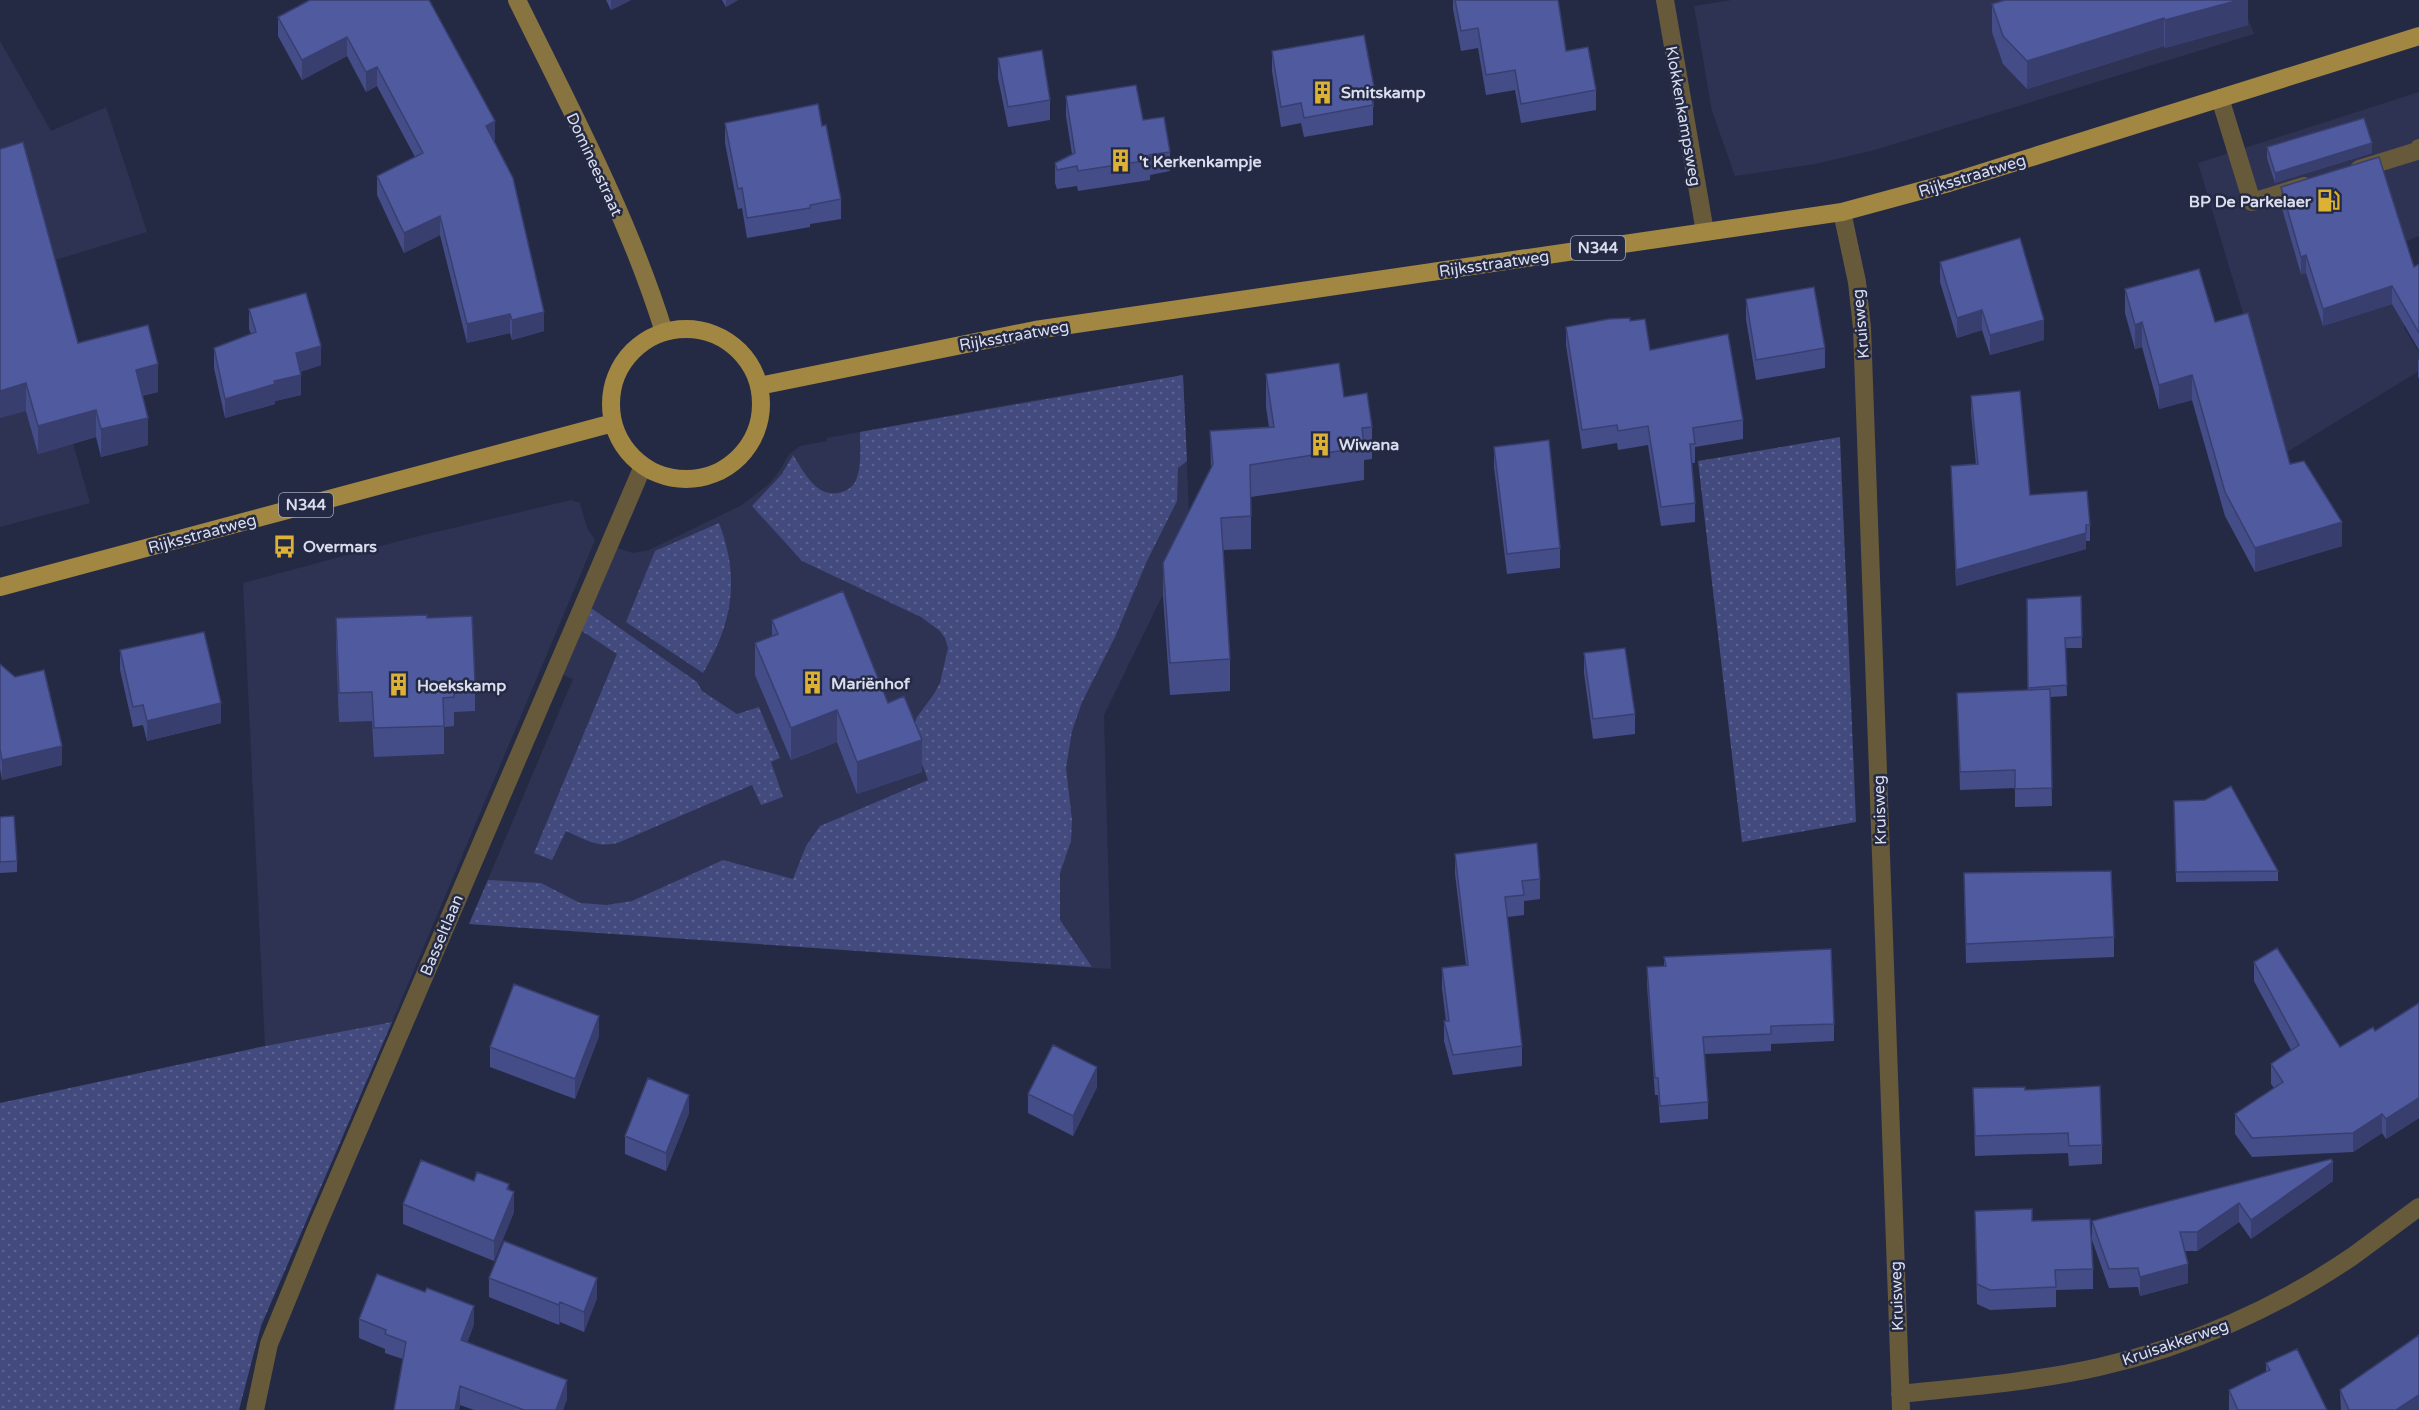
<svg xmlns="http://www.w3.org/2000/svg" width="2419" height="1410" font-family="'Varela Round',sans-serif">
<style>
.built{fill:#2e3353}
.green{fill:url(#green-dots)}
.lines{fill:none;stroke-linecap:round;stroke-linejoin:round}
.lane{stroke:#675a3b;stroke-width:18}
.street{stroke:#675a3b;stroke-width:18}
.secondary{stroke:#887440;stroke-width:18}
.primary{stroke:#a28742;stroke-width:18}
.wall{fill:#454d89}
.shaded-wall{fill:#383f6f}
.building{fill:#505a9f;stroke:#383f6f;stroke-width:1.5}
.labels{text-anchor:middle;stroke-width:5;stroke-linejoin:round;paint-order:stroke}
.shield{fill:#252a44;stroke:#a3a7bb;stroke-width:1.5}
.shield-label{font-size:15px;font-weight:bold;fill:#d9ddee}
.poi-label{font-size:16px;font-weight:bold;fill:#d9ddee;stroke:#252a44;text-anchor:start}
.street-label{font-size:16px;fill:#d9ddee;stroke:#252a44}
</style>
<defs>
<pattern id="green-dots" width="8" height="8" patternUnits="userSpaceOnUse" patternTransform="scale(1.5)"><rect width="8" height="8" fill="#424a7e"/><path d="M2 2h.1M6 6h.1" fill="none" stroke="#5d6491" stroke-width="1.8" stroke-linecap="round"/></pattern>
</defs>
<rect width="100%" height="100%" fill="#252a44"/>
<path class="built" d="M 1732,0 L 2241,0 L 2254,34 L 1871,151 L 1815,164 L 1735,176 L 1712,111 L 1694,6 Z
M 0,41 L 51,131 L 106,107 L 147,232 L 52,261 L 34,307 L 90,503 L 0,527 Z
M 2419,92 L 2419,236 L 2404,242 L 2404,328 L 2419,352 L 2419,371 L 2285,453 L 2198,163 Z
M 1183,375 L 1190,539 L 1104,715 L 1111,969 L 469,924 L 573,679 L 563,675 L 617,548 L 633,553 L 649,550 L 742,505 L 769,484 L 780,470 L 789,454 L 800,446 L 827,441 L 827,438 L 1017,403 Z
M 571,500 L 580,503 L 587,528 L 595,540 L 392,1022 L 265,1046 L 243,583 L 411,538 Z"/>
<path class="green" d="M 1183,375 L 1187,461 L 1178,468 L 1177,501 L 1146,563 L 1115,637 L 1082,702 L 1072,731 L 1066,768 L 1072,820 L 1071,841 L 1060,873 L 1060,920 L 1092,967 L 469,924 L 488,880 L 541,883 L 580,903 L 607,905 L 632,901 L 723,860 L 793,879 L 806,846 L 820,826 L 928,780 L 911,734 L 917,717 L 934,694 L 940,683 L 948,648 L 945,638 L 940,631 L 921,617 L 802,561 L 752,506 L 782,474 L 793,455 C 804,472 817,500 842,492 C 848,490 854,486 856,480 C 862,466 860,447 860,432 Z
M 1840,437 L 1856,822 L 1742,842 L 1698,461 Z
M 719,523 C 740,578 733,622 703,673 L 626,622 L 655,551 Z
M 591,608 L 697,682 L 702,691 L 737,714 L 759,707 L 780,758 L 771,762 L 783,797 L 761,805 L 752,785 L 620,842 C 598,849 587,840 566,831 L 552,860 L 534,853 L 617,654 L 582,631 Z
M 392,1022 L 261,1326 L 239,1410 L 0,1410 L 0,1103 L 265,1046 Z"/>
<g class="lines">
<path class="lane" d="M 2220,98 L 2252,202 L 2304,186
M 2359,169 L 2417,151 L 2419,148"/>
<path class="street" d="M 1665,0 L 1705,232
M 1842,212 L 1857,282 L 1862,328 L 1901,1410
M 1900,1394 C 1966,1387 2033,1382 2099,1367 C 2188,1347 2277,1308 2353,1256 C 2375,1240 2397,1223 2419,1207
M 255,1410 L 269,1344 L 316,1229 L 643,466"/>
<path class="secondary" d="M 517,0 C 570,108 628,216 664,332"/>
<path class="primary" d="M611 404a75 75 0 1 1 150 0a75 75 0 1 1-150 0Z
M 759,386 L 1035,330 L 1842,212 L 1949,183 L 2419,36
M 0,587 L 613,423"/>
</g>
<path class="wall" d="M 310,0 L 495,141 L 494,141 L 544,331 L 512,340 L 510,333 L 467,343 L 440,235 L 404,253 L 377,195 L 377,176 L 415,157 L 377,86 L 366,92 L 347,56 L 302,80 L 278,36 L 278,17 Z
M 606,0 L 631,0 L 611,10 Z
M 722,0 L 738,0 L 726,7 Z
M 1453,0 L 1558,0 L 1566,51 L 1596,90 L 1596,110 L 1521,123 L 1515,90 L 1486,95 L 1478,48 L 1461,51 L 1453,9 Z
M 2248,0 L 2248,25 L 2165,48 L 2164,46 L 2027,89 L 2003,64 L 1992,32 L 1992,4 Z
M 1364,35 L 1374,107 L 1373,107 L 1373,125 L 1304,137 L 1301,123 L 1281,127 L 1272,71 L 1272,51 Z
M 998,58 L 1050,100 L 1050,120 L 1008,127 L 998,78 Z
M 1066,96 L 1143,120 L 1170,152 L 1170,171 L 1150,175 L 1150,180 L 1078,191 L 1077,186 L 1057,189 L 1055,183 L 1055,163 L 1072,154 L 1066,116 Z
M 725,123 L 822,126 L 841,199 L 841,219 L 810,224 L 810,227 L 747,238 L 742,208 L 738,209 L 725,143 Z
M 2267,147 L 2372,153 L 2275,183 L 2267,158 Z
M 0,149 L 78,343 L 158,392 L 142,396 L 148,445 L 101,457 L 96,437 L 38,454 L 26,411 Z
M 2281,187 L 2414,267 L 2419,264 L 2419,350 L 2392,304 L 2323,326 L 2306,273 L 2301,274 L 2281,205 Z
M 1940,262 L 2044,340 L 1990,355 L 1982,330 L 1957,338 L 1940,282 Z
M 2125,289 L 2215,322 L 2290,464 L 2342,546 L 2255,572 L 2225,516 L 2192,400 L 2159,409 L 2142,347 L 2135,349 L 2125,313 Z
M 1746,299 L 1825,348 L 1825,368 L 1756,380 L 1746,319 Z
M 249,309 L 321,365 L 300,372 L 301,395 L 275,401 L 275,404 L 225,418 L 214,368 L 214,348 L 251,334 L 249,329 Z
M 1630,321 L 1650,350 L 1743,420 L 1743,439 L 1695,447 L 1695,463 L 1692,463 L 1695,503 L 1695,522 L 1661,526 L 1648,445 L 1618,450 L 1617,443 L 1582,449 L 1566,345 L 1566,327 Z
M 2419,359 L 2419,379 L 2418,377 L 2418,360 Z
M 1266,374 L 1344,397 L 1372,427 L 1372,459 L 1364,460 L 1364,480 L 1251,497 L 1251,549 L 1223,550 L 1230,659 L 1230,691 L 1170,695 L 1163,596 L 1163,563 L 1211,469 L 1210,431 L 1269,427 L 1266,407 Z
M 1971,396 L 2030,495 L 2090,525 L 2090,541 L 2086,541 L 2086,549 L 1956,586 L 1951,466 L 1976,465 L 1971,412 Z
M 1494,447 L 1560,548 L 1560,568 L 1507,574 L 1494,467 Z
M 2081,596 L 2082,648 L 2065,648 L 2067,696 L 2050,697 L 2052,806 L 2015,807 L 2015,788 L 1960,790 L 1957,693 L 2028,690 L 2027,599 Z
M 336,618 L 427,618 L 475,682 L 475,711 L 454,712 L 454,726 L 444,727 L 444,754 L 374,757 L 372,721 L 339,722 L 336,647 Z
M 772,620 L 888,703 L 922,772 L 857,794 L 837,742 L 791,760 L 755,675 L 755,643 L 772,637 Z
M 120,650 L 221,723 L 147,741 L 143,725 L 133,727 L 120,670 Z
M 1584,653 L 1635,714 L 1635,734 L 1593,739 L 1584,673 Z
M 0,664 L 62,765 L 2,780 L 0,769 Z
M 2174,801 L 2278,871 L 2278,881 L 2176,882 Z
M 0,817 L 17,861 L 17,872 L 0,873 Z
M 1455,854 L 1540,879 L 1540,899 L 1524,901 L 1524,915 L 1507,917 L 1522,1046 L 1522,1066 L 1453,1075 L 1444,1041 L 1444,1021 L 1446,1021 L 1442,988 L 1442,968 L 1466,965 L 1455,874 Z
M 1964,873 L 2114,937 L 2114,957 L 1966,963 Z
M 1664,957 L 1834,1024 L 1834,1041 L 1771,1044 L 1771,1051 L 1705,1054 L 1708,1102 L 1708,1119 L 1660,1123 L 1658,1095 L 1655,1095 L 1647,985 L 1647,967 L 1664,966 Z
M 2254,962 L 2340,1047 L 2375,1031 L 2419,1003 L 2419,1118 L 2386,1139 L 2382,1133 L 2353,1152 L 2252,1157 L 2235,1134 L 2235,1114 L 2274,1088 L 2271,1084 L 2271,1064 L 2291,1050 L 2254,981 Z
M 599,1036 L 575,1099 L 490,1067 L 490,1047 Z
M 1097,1087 L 1073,1136 L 1028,1113 L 1028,1094 Z
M 1973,1088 L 2025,1090 L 2102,1145 L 2102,1164 L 2069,1166 L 2068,1153 L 1975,1156 Z
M 689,1113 L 666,1171 L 625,1154 L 625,1136 Z
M 474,1181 L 509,1190 L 514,1212 L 494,1261 L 403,1224 L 403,1204 Z
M 2333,1181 L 2251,1239 L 2239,1222 L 2197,1251 L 2185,1251 L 2188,1283 L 2140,1296 L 2138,1287 L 2109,1288 L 2092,1240 L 2092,1221 Z
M 1975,1211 L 2032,1221 L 2093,1269 L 2093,1289 L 2056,1290 L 2056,1307 L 1990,1310 L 1977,1304 Z
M 489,1278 L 597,1298 L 584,1332 L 560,1322 L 559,1325 L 489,1297 Z
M 359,1319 L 474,1324 L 467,1343 L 567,1399 L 563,1410 L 474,1410 L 460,1405 L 459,1410 L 394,1410 L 403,1359 L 385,1353 L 385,1349 L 359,1338 Z
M 2266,1363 L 2327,1410 L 2229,1410 L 2229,1390 L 2266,1372 Z
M 2340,1390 L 2419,1410 L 2341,1410 Z"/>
<path class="shaded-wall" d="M 611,0 L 631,0 L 611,10 Z
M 726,0 L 738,0 L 726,7 Z
M 2239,0 L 2248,0 L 2248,25 L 2165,48 L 2165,20 Z
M 2164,18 L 2164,46 L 2027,89 L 2027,61 Z
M 347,37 L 347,56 L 302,80 L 302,60 Z
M 377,67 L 377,86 L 366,92 L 366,72 Z
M 1374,87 L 1374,107 L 1373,107 L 1370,88 Z
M 495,121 L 495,141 L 486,145 L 486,126 Z
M 2372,143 L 2372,153 L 2275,183 L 2275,173 Z
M 440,216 L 440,235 L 404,253 L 404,233 Z
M 2306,255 L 2306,273 L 2301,274 L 2301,257 Z
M 2392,286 L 2392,304 L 2323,326 L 2323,309 Z
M 1982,310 L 1982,330 L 1957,338 L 1957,318 Z
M 544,312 L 544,331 L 512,340 L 512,320 Z
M 510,314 L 510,333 L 467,343 L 467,324 Z
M 2044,320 L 2044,340 L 1990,355 L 1990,335 Z
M 2142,322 L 2142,347 L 2135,349 L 2135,325 Z
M 321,346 L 321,365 L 296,373 L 296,353 Z
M 158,364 L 158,392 L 136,397 L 136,370 Z
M 301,375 L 301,395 L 275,401 L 275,404 L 225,418 L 225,399 L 274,381 Z
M 2192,375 L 2192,400 L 2159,409 L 2159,385 Z
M 26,383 L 26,411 L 0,418 L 0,391 Z
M 96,410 L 96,437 L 38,454 L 38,426 Z
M 148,418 L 148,445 L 101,457 L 101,429 Z
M 2342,522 L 2342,546 L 2255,572 L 2255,548 Z
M 2086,533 L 2086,549 L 1956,586 L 1956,570 Z
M 221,703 L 221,723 L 147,741 L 147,721 Z
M 837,710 L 837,742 L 791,760 L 791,728 Z
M 922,740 L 922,772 L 857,794 L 857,762 Z
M 62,746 L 62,765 L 2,780 L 2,760 Z
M 599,1016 L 599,1036 L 575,1099 L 575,1079 Z
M 1097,1067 L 1097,1087 L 1073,1136 L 1073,1116 Z
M 689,1095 L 689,1113 L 666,1171 L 666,1153 Z
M 2419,1098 L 2419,1118 L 2386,1139 L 2386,1119 Z
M 2382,1114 L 2382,1133 L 2353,1152 L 2353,1133 Z
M 2333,1162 L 2333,1181 L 2251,1239 L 2251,1220 Z
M 509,1184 L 509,1203 L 514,1192 L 514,1212 L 494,1261 L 494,1241 Z
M 2239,1203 L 2239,1222 L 2197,1251 L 2197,1232 Z
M 2188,1264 L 2188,1283 L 2140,1296 L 2140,1277 Z
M 597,1278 L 597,1298 L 584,1332 L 584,1312 Z
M 560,1302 L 560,1322 L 559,1325 L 559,1305 Z
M 474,1306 L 474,1324 L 461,1359 L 461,1340 Z
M 567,1380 L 567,1399 L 563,1410 L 556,1410 Z
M 460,1386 L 460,1405 L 459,1410 L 455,1410 Z
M 2419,1395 L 2419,1410 L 2396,1410 Z"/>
<path class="building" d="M 310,0 L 429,0 L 495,121 L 486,126 L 513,178 L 544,312 L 512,320 L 510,314 L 467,324 L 440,216 L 404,233 L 377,176 L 423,153 L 377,67 L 366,72 L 347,37 L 302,60 L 278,17 Z
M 1455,0 L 1558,0 L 1566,51 L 1588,47 L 1596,90 L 1521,104 L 1515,70 L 1486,75 L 1478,28 L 1461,31 Z
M 2005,0 L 2239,0 L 2165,20 L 2164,18 L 2027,61 L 2003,36 L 1992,4 Z
M 1364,35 L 1374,87 L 1370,88 L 1373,105 L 1304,118 L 1301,103 L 1281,107 L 1272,51 Z
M 1042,50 L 1050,100 L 1008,107 L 998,58 Z
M 1136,85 L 1143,120 L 1164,117 L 1170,152 L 1149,155 L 1150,160 L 1078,171 L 1077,166 L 1057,170 L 1055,163 L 1075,153 L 1066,96 Z
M 818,104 L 822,126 L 826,125 L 841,199 L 810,205 L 810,208 L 747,218 L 742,188 L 738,189 L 725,123 Z
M 2364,118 L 2372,143 L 2275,173 L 2267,147 Z
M 23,142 L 78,343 L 148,325 L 158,364 L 136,370 L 148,418 L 101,429 L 96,410 L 38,426 L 26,383 L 0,391 L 0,149 Z
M 2379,157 L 2414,267 L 2419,264 L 2419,333 L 2392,286 L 2323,309 L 2306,255 L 2301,257 L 2281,187 Z
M 2020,238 L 2044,320 L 1990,335 L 1982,310 L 1957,318 L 1940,262 Z
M 2199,269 L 2215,322 L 2248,313 L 2290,464 L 2304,461 L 2342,522 L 2255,548 L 2225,492 L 2192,375 L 2159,385 L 2142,322 L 2135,325 L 2125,289 Z
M 1814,287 L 1825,348 L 1756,360 L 1746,299 Z
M 306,293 L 321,346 L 296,353 L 301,375 L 274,381 L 275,384 L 225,399 L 214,348 L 256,332 L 249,309 Z
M 1630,318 L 1630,321 L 1645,319 L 1650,350 L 1728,334 L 1743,420 L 1693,428 L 1695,444 L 1690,444 L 1695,503 L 1661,507 L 1648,426 L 1618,431 L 1617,425 L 1582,430 L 1566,327 L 1609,319 Z
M 1339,363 L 1344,397 L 1367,393 L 1372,427 L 1362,428 L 1364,447 L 1250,465 L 1251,516 L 1221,518 L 1230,659 L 1170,663 L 1163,563 L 1213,464 L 1210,431 L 1274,427 L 1266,374 Z
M 2020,391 L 2030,495 L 2087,491 L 2090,525 L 2086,525 L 2086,533 L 1956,570 L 1951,466 L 1978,464 L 1971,396 Z
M 1549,440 L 1560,548 L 1507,554 L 1494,447 Z
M 843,591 L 888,703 L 904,696 L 922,740 L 857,762 L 837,710 L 791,728 L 755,643 L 778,634 L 772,620 Z
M 2081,596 L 2082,637 L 2065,638 L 2067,685 L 2028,688 L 2027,599 Z
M 427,615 L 427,618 L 472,616 L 475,682 L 454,683 L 454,697 L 443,698 L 444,726 L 374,728 L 372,692 L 339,693 L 336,618 Z
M 204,632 L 221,703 L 147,721 L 143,705 L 133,707 L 120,650 Z
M 1625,648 L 1635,714 L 1593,719 L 1584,653 Z
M 0,664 L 15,677 L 44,670 L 62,746 L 2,760 L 0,749 Z
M 2050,689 L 2052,788 L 2015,789 L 2015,770 L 1960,772 L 1957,693 Z
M 2231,786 L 2278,871 L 2176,872 L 2174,801 L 2205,800 Z
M 14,816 L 17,861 L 0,862 L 0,817 Z
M 1537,843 L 1540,879 L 1522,881 L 1524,895 L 1505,897 L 1522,1046 L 1453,1055 L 1444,1021 L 1449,1021 L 1442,968 L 1468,965 L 1455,854 Z
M 2111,871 L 2114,937 L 1966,944 L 1964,873 Z
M 2277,948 L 2340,1047 L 2373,1027 L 2375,1031 L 2419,1003 L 2419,1098 L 2386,1119 L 2382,1114 L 2353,1133 L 2252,1138 L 2235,1114 L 2283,1082 L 2271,1064 L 2299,1045 L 2254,962 Z
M 1831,949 L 1834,1024 L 1771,1026 L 1771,1034 L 1703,1037 L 1708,1102 L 1660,1106 L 1658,1078 L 1655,1078 L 1647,967 L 1666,966 L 1664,957 Z
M 514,984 L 599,1016 L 575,1079 L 490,1047 Z
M 1053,1045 L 1097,1067 L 1073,1116 L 1028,1094 Z
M 648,1078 L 689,1095 L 666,1153 L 625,1136 Z
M 2100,1086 L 2102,1145 L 2069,1146 L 2068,1133 L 1975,1136 L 1973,1088 L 2025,1087 L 2025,1090 Z
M 2331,1159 L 2333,1162 L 2251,1220 L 2239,1203 L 2197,1232 L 2180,1232 L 2188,1264 L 2140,1277 L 2138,1268 L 2109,1269 L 2092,1221 Z
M 421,1160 L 474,1181 L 477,1172 L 509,1184 L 507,1189 L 514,1192 L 494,1241 L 403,1204 Z
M 2032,1209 L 2032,1221 L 2090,1219 L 2093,1269 L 2055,1270 L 2056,1287 L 1990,1290 L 1977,1284 L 1975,1211 Z
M 504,1241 L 597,1278 L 584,1312 L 560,1302 L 559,1305 L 489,1278 Z
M 377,1274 L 425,1292 L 427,1288 L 474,1306 L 461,1340 L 567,1380 L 556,1410 L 524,1410 L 460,1386 L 455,1410 L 394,1410 L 406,1342 L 385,1334 L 386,1330 L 359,1319 Z
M 2419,1335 L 2419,1395 L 2396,1410 L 2349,1410 L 2340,1390 Z
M 2297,1349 L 2327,1410 L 2238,1410 L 2229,1390 L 2270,1370 L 2266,1363 Z"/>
<defs>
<symbol id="building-bare" viewBox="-9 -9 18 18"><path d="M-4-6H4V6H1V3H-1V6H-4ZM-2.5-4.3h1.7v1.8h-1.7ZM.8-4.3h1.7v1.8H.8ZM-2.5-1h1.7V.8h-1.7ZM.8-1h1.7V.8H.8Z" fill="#ddb133" stroke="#252a44" stroke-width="2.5" paint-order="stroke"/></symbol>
<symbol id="fuel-bare" viewBox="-9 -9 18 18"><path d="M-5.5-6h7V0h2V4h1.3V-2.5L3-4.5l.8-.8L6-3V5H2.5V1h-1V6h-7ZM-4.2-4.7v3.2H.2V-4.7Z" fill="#ddb133" stroke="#252a44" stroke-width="2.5" paint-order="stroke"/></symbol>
<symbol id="bus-bare" viewBox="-9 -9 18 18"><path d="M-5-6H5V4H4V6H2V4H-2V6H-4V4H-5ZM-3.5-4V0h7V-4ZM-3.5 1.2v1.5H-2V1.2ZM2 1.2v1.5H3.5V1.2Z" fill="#ddb133" stroke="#252a44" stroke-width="2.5" paint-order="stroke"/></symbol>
</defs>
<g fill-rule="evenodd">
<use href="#building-bare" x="1306" y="76" width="33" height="33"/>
<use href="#building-bare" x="1104" y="144" width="33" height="33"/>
<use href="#fuel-bare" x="2312" y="184" width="33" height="33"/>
<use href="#building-bare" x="1304" y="428" width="33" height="33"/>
<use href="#bus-bare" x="268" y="530" width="33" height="33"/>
<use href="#building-bare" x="796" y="666" width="33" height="33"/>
<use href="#building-bare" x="382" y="668" width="33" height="33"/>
</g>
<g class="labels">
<g class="shield">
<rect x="1571" y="236" width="54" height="24" rx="4.5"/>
<rect x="279" y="493" width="54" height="24" rx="4.5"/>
</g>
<g class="shield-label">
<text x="1598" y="253">N344</text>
<text x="306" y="510">N344</text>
</g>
<g class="poi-label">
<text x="1341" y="98">Smitskamp</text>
<text x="1139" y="167">'t Kerkenkampje</text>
<text x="2311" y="207" text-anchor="end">BP De Parkelaer</text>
<text x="1339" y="450">Wiwana</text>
<text x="303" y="552">Overmars</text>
<text x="831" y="689">Mariënhof</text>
<text x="417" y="691">Hoekskamp</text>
</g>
<g class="street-label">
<text transform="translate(1684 116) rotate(80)" y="6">Klokkenkampsweg</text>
<text transform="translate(595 164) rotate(65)" y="6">Domineestraat</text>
<text transform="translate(1972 175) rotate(-17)" y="6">Rijksstraatweg</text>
<text transform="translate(1494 263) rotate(-8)" y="6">Rijksstraatweg</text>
<text transform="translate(1860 324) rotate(-95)" y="6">Kruisweg</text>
<text transform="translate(1014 335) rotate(-10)" y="6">Rijksstraatweg</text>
<text transform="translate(202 533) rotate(-15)" y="6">Rijksstraatweg</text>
<text transform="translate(1879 810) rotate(-92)" y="6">Kruisweg</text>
<text transform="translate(441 935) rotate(-67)" y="6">Basseltlaan</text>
<text transform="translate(1896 1296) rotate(-92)" y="6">Kruisweg</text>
<text transform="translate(2175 1342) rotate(-19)" y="6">Kruisakkerweg</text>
</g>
</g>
</svg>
